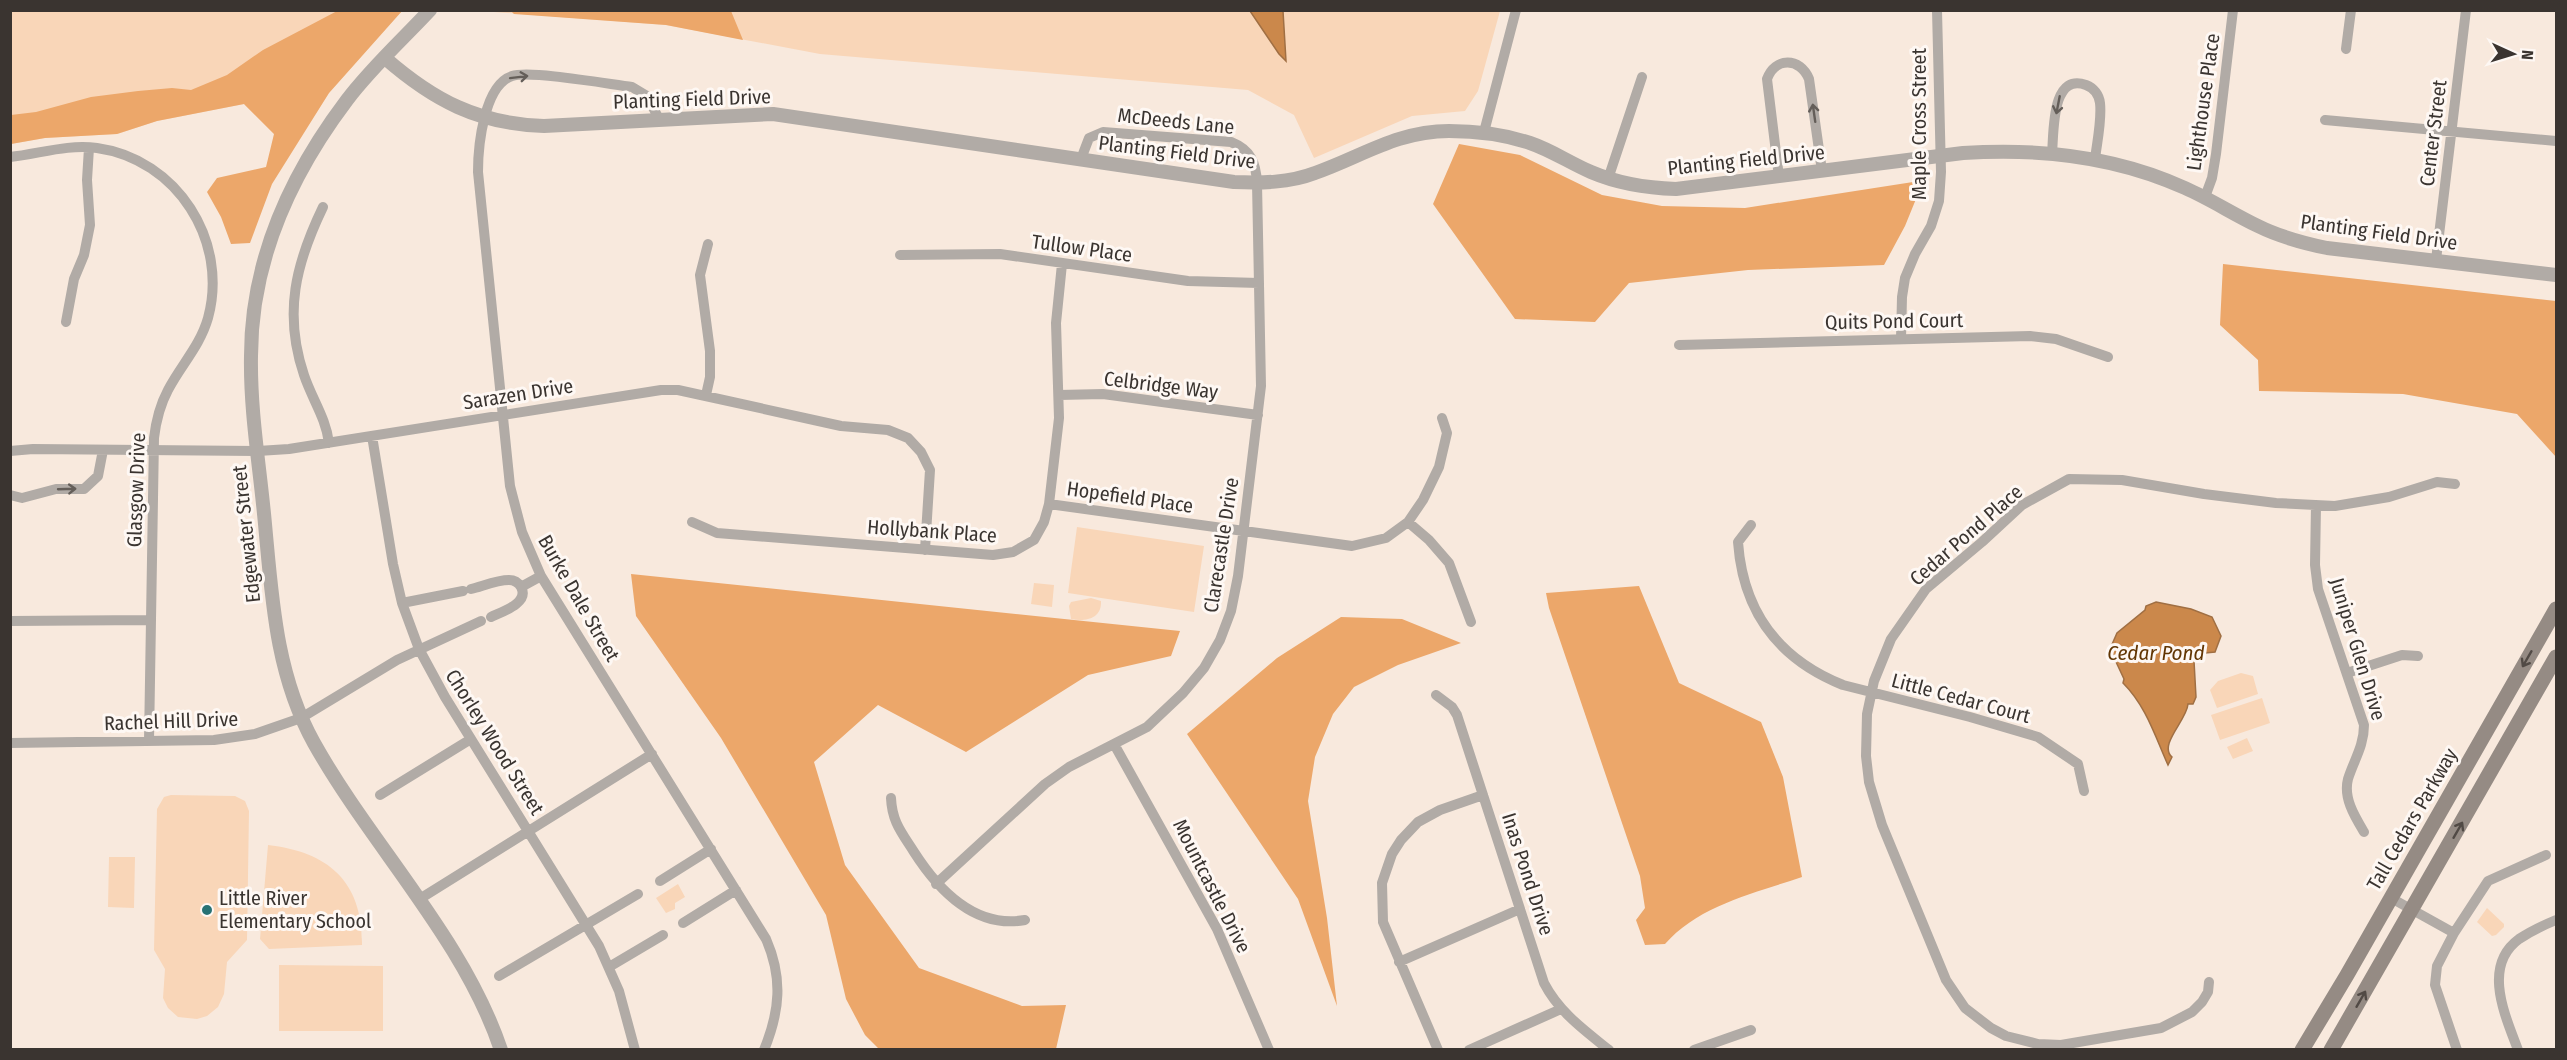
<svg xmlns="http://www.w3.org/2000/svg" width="2567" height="1060" font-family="'Fira Sans Condensed',sans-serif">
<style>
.green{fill:#f9d6b8}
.forest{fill:#eca76a}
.water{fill:#cb884b;stroke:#a06f43;stroke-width:1.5}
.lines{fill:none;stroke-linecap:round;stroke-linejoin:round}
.minor{stroke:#b1aba6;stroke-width:10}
.tertiary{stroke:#b1aba6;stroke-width:14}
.secondary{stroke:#958b84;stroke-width:15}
.oneway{stroke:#645e59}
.oneway2{stroke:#514a45}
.poi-dot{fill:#287274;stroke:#fef8f4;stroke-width:2}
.labels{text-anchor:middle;stroke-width:6;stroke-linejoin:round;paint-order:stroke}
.street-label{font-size:20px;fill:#3a3430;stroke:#fef8f4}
.poi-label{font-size:20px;fill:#3a3430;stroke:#fef8f4;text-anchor:start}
.water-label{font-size:21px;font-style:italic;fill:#623603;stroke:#fef8f4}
</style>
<rect width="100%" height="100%" fill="#f8e9dd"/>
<path class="green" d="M 10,11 L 402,11 L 329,93 L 291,151 L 244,104 L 157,121 L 117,134 L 45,138 L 11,144 Z
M 481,11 L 1500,11 L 1478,91 L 1465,111 L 1412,116 L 1314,158 L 1294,115 L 1248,90 L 820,54 L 666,25 Z
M 1077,527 L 1204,546 L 1194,612 L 1068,593 Z
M 1034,583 L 1054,585 L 1052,607 L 1031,604 Z
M 1091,598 L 1101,601 C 1102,619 1085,622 1071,619 L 1069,606 L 1071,602 Z
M 2241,673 L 2253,676 L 2258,694 L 2217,708 L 2210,690 L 2218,681 Z
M 2262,698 L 2270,723 L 2220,740 L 2211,715 Z
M 2247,738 L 2253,751 L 2233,759 L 2227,747 Z
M 171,795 L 235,796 L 245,801 L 249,811 L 247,940 L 227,962 L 224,994 L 218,1007 L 207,1016 L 197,1019 L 178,1017 L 168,1008 L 163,998 L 165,969 L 154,950 L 157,809 L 164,797 Z
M 268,845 C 329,852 363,882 362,945 L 269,949 L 260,939 Z
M 109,857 L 135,857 L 134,908 L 108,907 Z
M 678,884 L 685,897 L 675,903 L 675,909 L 666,913 L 656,898 Z
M 2487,908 L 2504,924 L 2504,927 L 2496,935 L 2492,936 L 2477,922 Z
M 279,965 L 383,966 L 383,1031 L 279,1031 Z"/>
<path class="forest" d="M 339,10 L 402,11 L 329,93 L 272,184 L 250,243 L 231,244 L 221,217 L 207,192 L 217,178 L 266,167 L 274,134 L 244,104 L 157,121 L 117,134 L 45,138 L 11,144 L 11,115 L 36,112 L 91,97 L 138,91 L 172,88 L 191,90 L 227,75 L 263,50 Z
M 511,11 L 731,11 L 743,40 L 666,25 L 514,14 Z
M 1459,144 L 1520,155 L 1602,195 L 1662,206 L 1745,208 L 1913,182 L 1916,199 L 1905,226 L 1884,265 L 1748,270 L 1629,283 L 1595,322 L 1515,319 L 1433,204 Z
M 2223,264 L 2556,301 L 2556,457 L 2517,414 L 2403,394 L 2259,391 L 2258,360 L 2220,325 Z
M 631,574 L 1180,631 L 1171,656 L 1088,675 L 966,752 L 878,705 L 814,762 L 845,865 L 919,968 L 1022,1006 L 1066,1005 L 1056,1049 L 879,1049 L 865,1035 L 846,999 L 826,915 L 721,738 L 636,616 Z
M 1639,586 L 1679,683 L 1761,722 L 1783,777 L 1802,877 C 1755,893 1699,905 1665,944 L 1645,945 L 1636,920 L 1645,908 L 1640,876 L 1549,608 L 1546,593 Z
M 1341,617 L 1402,619 L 1461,643 L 1398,665 L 1354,687 L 1333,714 L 1315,757 L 1308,801 L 1327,918 L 1337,1006 L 1298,899 L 1187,734 L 1277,658 Z"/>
<path class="water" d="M 1250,11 L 1283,11 L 1286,61 L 1279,54 Z
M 2156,602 L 2191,609 L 2212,617 L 2221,636 L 2215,652 L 2205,653 L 2194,661 L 2196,697 L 2193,704 L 2188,704 C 2187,720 2158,745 2172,757 L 2168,765 C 2155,736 2146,706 2123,683 L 2124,679 L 2110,649 L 2117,633 L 2145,610 L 2146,606 Z"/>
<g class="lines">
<path class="minor" d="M 2346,49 L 2351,10
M 659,119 L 647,96 L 632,87 C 608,84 530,70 512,76 C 484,85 478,146 478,172 L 510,486 L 522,532 L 541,576 L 766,939 C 783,978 780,1011 764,1050
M 2325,120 L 2556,141
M 1484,132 L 1516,10
M 2052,153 C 2054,133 2051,72 2086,85 C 2094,88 2099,95 2100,103 C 2102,120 2097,142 2095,159
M 10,157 C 39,154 67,144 97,148 C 177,159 229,241 208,318 C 200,346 181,365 168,390 C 160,405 156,421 154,438 L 149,741
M 1779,177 L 1767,79 C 1775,57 1800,57 1809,79 L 1822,171
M 1608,179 L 1642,77
M 2205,197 L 2212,178 L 2216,154 L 2233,10
M 323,207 C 296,263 283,313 304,375 C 312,399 326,418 329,443
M 900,255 L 1000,254 L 1188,281 L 1259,283
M 2436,260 L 2466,10
M 66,322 L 74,279 L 84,255 L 90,225 L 87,180 L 89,148
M 1901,339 L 1902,297 L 1905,278 L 1915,254 L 1931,226 L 1939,201 L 1941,172 L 1937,10
M 1679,345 L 2030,336 L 2056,339 L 2108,357
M 706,395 L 710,377 L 710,351 L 700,275 L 708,244
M 1059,395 L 1103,394 L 1258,415
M 372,436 L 393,564 L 402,603 L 419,649 L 445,697 L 599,946 L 619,991 L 635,1050
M 10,451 L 33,449 L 258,451 L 289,449 L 661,390 L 678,390 L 841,426 L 888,430 L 908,438 L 921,452 L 930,470 L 925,550
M 10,495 L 22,498 L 56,489 L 84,489 L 98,476 L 103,450
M 1049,504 L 1352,546 L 1386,538 L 1408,522 L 1423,500 L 1439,467 L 1447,433 L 1442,418
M 2316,505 L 2315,565 L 2318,589 L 2364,725 C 2364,746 2354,760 2348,779 C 2343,798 2355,817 2364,832
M 692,522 L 717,533 L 993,555 L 1013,552 L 1034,540 L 1044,522 L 1049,504 L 1059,418 L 1056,323 L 1062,264
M 1408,522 L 1429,540 L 1449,563 L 1471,622
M 1751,525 L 1738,542 C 1743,612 1778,659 1843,685 L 1970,717 L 2038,737 L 2078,764 L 2084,791
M 521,587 L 541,576
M 471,589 C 483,586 497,580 509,580 C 513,580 518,582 521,587 C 530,603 501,612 491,617
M 402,603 L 463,591
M 10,621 L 151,620
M 2347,673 L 2402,655 L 2418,656
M 1436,695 L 1452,707 L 1457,715 L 1544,983 C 1559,1012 1584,1030 1609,1050
M 10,743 L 214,740 L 255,734 L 301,718 L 397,660 L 481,621
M 1114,744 L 1217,929 L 1269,1050
M 380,795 L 471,739
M 891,798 C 892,822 902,833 914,852 C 939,891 975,929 1025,920
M 660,881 L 711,849
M 936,884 L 1045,784 L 1069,767 L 1147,727 L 1183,693 L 1204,668 L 1220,640 L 1231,611 L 1238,576 L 1261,386 L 1257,183 C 1256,163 1251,150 1231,142 L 1103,132 L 1089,138 L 1081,159
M 2391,898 L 2454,933
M 418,900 L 652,754
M 683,923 L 736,890
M 1399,962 L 1520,909
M 609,967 L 663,935
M 499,976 L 638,894
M 2209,982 L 2208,992 L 2202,1002 L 2192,1012 L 2161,1028 L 2061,1045 L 2038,1044 L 2006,1036 L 1991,1028 L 1965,1008 L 1946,980 L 1882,825 L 1869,782 L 1866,756 L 1867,714 L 1874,681 L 1891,639 L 1926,589 L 1982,542 L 2022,505 L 2069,479 L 2122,480 L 2204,494 L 2276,503 L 2335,506 L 2389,497 L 2437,482 L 2455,484
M 1438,1050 L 1383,922 L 1382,883 L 1392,854 L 1401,840 L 1418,822 L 1440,810 L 1483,795
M 1469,1050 L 1561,1009
M 1694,1050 L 1751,1030
M 2457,1050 L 2435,985 L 2437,966 L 2454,933 L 2488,881 L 2546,855
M 2518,1050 C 2505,1015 2482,966 2519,939 C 2531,931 2544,925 2556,920"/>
<path class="tertiary" d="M 430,10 C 403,39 371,68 347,100 C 291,174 251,261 251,356 C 250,412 260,468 265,524 C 272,599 276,675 314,743 C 371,845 464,939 501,1050
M 385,58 C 433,100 478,124 544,126 L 773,114 L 1234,182 C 1262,183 1289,183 1315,173 C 1361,157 1397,131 1449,131 C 1477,131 1503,134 1530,143 C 1551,150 1570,163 1591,172 C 1619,184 1646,188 1676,189 L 1963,153 C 2039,148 2115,156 2185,188 C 2210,199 2233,214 2258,226 C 2280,237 2303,243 2327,248 L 2556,275"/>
<path class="secondary" d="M 2302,1050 L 2347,975 L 2556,609
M 2331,1050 L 2556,657"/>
</g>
<defs><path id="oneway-shaft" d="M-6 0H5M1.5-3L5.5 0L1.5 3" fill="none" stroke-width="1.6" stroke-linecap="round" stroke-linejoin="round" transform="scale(1.5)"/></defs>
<g class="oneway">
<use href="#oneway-shaft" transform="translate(519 77) rotate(-7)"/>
<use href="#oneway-shaft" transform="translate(2058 105) rotate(101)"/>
<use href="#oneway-shaft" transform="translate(1814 113) rotate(-98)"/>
<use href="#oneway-shaft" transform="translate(67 489) rotate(-2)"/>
</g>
<g class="oneway2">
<use href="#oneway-shaft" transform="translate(2527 659) rotate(120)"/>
<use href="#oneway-shaft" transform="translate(2458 830) rotate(-60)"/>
<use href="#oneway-shaft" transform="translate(2361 999) rotate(-60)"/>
</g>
<circle class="poi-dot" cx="207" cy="910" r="6"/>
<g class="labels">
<g class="street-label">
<text transform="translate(692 99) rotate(-2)" y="7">Planting Field Drive</text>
<text transform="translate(2203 102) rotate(-82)" y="7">Lighthouse Place</text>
<text transform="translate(1176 121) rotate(6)" y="7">McDeeds Lane</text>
<text transform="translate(1919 124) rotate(-90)" y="7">Maple Cross Street</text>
<text transform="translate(2433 133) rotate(-83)" y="7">Center Street</text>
<text transform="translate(1177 152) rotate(7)" y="7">Planting Field Drive</text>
<text transform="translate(1746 160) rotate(-6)" y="7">Planting Field Drive</text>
<text transform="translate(2379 232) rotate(8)" y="7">Planting Field Drive</text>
<text transform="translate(1082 248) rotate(8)" y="7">Tullow Place</text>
<text transform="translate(1894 321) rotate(-1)" y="7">Quits Pond Court</text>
<text transform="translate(1161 385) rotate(7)" y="7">Celbridge Way</text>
<text transform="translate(518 394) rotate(-9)" y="7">Sarazen Drive</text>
<text transform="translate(136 490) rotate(-88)" y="7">Glasgow Drive</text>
<text transform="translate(1130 497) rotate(8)" y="7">Hopefield Place</text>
<text transform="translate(932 531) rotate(4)" y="7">Hollybank Place</text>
<text transform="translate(246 534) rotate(-96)" y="7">Edgewater Street</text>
<text transform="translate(1966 535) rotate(-41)" y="7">Cedar Pond Place</text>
<text transform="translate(1221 545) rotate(-81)" y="7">Clarecastle Drive</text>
<text transform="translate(579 598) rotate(60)" y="7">Burke Dale Street</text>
<text transform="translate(2358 649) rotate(73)" y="7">Juniper Glen Drive</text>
<text transform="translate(1961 698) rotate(15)" y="7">Little Cedar Court</text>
<text transform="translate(171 721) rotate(-2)" y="7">Rachel Hill Drive</text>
<text transform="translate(495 742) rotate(58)" y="7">Chorley Wood Street</text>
<text transform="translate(2412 819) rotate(-60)" y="7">Tall Cedars Parkway</text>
<text transform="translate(1528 874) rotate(72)" y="7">Inas Pond Drive</text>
<text transform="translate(1212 886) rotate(63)" y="7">Mountcastle Drive</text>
</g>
<g class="poi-label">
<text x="219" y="905">Little River<tspan x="219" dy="23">Elementary School</tspan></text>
</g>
<g class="water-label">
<text x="2156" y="660">Cedar Pond</text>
</g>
</g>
<rect width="2567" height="1060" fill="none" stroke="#3a3430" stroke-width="24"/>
<g transform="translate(2513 54) rotate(94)" stroke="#fef8f4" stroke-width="4.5" paint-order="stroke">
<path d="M0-4.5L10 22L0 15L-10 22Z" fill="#3a3430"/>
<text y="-9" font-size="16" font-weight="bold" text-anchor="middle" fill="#3a3430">N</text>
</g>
</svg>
